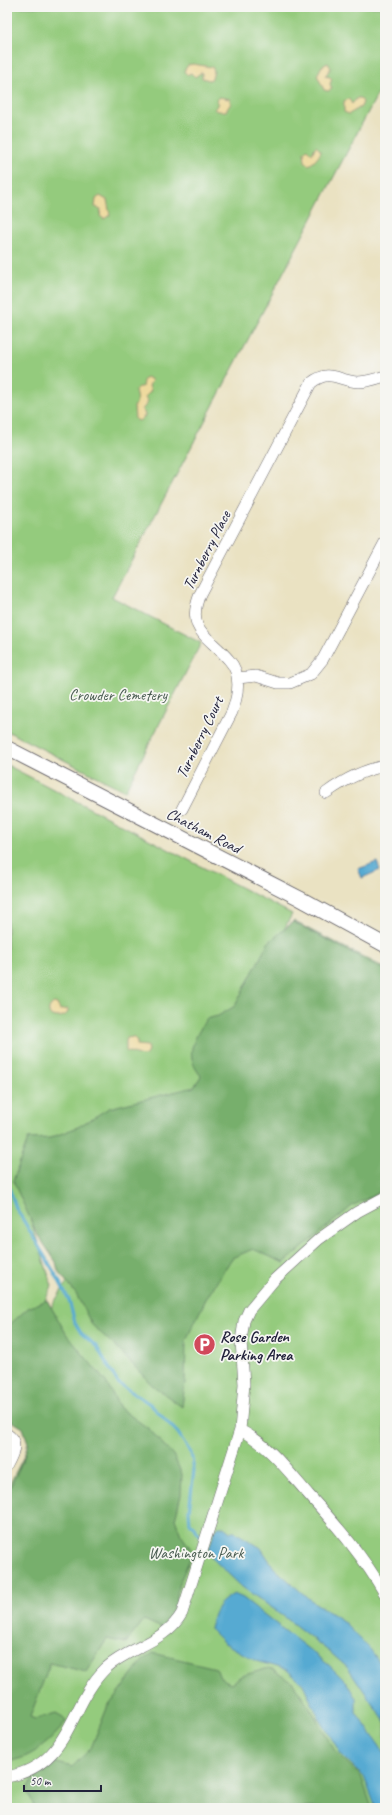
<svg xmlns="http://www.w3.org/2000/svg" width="392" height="1815" font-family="Caveat,sans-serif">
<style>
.green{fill:#94cb7d;stroke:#5b765c}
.forest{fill:#77af6c;stroke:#4c6854}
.sand{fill:#eeda9e;stroke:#887e6c}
.water{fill:#57aad2;stroke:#3c6686}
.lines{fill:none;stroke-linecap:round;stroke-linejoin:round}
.stream{stroke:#57aad2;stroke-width:3}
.minor-casing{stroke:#68656a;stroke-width:12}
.major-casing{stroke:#68656a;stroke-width:16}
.minor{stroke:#fff;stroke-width:11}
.major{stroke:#fff;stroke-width:14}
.labels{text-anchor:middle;stroke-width:3.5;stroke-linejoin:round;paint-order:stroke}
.street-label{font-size:16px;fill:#22223b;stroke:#f6f6f2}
.park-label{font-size:16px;fill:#4a5d52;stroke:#f6f6f2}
.poi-label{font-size:16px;font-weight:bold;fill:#22223b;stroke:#f6f6f2;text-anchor:start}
</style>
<rect width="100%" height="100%" fill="#f6f6f2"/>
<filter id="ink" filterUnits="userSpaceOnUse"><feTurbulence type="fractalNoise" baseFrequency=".025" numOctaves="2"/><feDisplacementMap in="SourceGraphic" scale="8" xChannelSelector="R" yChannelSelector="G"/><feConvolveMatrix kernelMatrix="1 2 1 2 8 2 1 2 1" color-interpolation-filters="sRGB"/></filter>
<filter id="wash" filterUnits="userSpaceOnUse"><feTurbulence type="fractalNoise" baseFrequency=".012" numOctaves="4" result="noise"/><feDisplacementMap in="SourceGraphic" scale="16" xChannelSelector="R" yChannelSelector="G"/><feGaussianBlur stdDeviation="0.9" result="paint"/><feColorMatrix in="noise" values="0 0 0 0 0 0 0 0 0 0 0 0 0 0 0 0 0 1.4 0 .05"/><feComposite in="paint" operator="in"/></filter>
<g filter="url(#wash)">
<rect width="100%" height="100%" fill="#eae2c2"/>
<path class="green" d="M 7,7 L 385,7 L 385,80 L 112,597 L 201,643 L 125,791 L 7,731 Z
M 7,765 L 292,914 L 191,1112 L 22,1193 L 52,1286 L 7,1379 Z
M 293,921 L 385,968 L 385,1808 L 7,1808 L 7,1489 L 29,1446 L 29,1431 L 22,1425 L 7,1420 L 7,1399 L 53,1304 L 71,1276 L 196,1116 Z"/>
<path class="forest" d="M 293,922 L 385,970 L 385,1190 L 352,1206 L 284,1263 L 253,1249 L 232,1258 L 206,1299 L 186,1340 L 185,1383 L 182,1407 L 152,1385 L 114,1345 L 92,1325 L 76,1294 L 58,1271 L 56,1262 L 37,1234 L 13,1181 L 28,1139 L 50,1138 L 78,1127 L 109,1108 L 194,1087 L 201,1076 C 183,1054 194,1040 206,1019 L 218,1016 L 235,1006 L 268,943 Z
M 47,1300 L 67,1335 L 106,1382 L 120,1408 L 149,1429 L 173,1455 L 182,1474 L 181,1495 L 175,1519 L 181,1535 L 193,1552 L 178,1586 L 175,1618 L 162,1628 L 144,1620 L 126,1643 L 107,1639 L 86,1672 L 50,1663 L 30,1717 L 35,1719 L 56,1713 L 63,1717 L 66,1722 C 52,1740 31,1760 7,1761 L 7,1494 L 23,1460 L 28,1443 L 23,1428 L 7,1418 L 7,1387 L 9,1381 L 7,1380 L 7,1327 L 28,1308 Z
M 153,1653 L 216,1668 L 220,1678 L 231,1683 L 241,1676 L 269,1668 L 292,1682 L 308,1704 L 335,1751 L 361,1776 L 372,1808 L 35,1808 L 27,1791 L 33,1779 L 54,1762 L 72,1767 L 91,1748 L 107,1708 L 144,1659 Z"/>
<path class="sand" d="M 328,63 L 331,68 L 325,76 L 330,77 L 332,79 L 330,84 L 332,89 L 328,91 L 324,90 L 317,75 L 322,66 Z
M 193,64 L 212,67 L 214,71 L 212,79 L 209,80 L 202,78 L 202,72 L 195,77 L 191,73 L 187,75 L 184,71 L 188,65 Z
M 219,97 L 230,99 L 231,103 L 226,111 L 217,111 L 214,109 L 219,104 L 216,100 Z
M 357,98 L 360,98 L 363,102 L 361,107 L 349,114 L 344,112 L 344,101 L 349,99 L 352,104 Z
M 316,146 L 321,151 C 320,156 313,164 308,165 L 305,161 L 304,152 L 307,149 L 312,154 L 315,147 Z
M 100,196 L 107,200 L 110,215 L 104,219 L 100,216 L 101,209 L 95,207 L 96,199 Z
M 146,377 L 152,380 L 149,386 L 151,391 L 145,397 L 148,402 L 142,410 L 144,412 L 145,416 L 139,421 L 135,419 L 134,407 L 137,401 L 135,390 L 138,387 L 142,387 L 143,381 Z
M 54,1003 L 57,1004 L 60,1010 L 68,1009 L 68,1012 C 65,1018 55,1018 50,1015 C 47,1012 50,1004 54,1003 Z
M 133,1037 L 137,1041 L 137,1045 L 147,1046 L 148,1051 L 146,1055 L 142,1056 L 126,1051 L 126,1041 L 127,1038 Z"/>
<path class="water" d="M 377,862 L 380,870 L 362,878 L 358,869 Z
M 219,1527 L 224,1527 L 230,1532 L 235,1532 L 261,1548 L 274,1568 L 309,1599 L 343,1621 L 370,1649 L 385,1670 L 385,1722 L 349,1669 L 331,1653 L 278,1612 L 242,1587 L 212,1558 L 209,1549 L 215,1531 Z
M 234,1594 L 243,1598 L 330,1666 L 347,1683 L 356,1699 L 356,1712 L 385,1754 L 385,1808 L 376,1808 L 364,1777 L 341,1754 L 318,1716 L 303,1684 L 287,1670 L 256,1661 L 223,1642 L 210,1629 C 214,1611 217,1603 234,1594 Z"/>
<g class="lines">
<path class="stream" d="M 7,1182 L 16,1208 L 56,1275 L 69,1300 L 75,1323 L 81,1333 L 97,1347 L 118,1383 L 150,1404 L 178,1433 L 191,1453 L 194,1470 L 189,1511 L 190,1523 L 200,1535 L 203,1536"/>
</g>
</g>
<g filter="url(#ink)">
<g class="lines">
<defs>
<path id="minor" d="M 238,678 L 256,676 L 278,683 L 290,683 L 311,674 L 323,659 L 385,542
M 326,793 C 344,780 362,770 385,766
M 182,809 L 232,712 C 238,696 242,674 229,660 C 209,636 185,631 200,594 L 311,383 C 331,368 337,381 358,382 C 367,382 376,379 385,376
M 240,1430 C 268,1444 288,1471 309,1495 C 337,1526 364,1557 385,1594
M 7,1434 C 19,1442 13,1454 7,1465
M 7,1777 C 72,1765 68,1705 106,1668 C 129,1647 166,1642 182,1613 L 240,1430 L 244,1384 L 241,1341 L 244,1321 L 249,1310 L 275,1279 L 319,1239 L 357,1212 L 385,1197"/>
<path id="major" d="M 7,748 L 299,898 L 385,945"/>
</defs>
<use href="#minor" class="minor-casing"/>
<use href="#major" class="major-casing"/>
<use href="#minor" class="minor"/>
<use href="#major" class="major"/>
</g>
</g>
<defs>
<symbol id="parking-disc" viewBox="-11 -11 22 22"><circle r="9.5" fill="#d1495b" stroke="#f6f6f2"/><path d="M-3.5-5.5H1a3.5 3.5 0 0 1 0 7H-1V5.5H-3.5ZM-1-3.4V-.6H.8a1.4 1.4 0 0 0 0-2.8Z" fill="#fff"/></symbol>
</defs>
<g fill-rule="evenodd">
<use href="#parking-disc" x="192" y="1332" width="25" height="25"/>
</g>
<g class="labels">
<g class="street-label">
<text transform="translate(206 550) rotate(-63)" y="6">Turnberry Place</text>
<text transform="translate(199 737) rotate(-64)" y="6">Turnberry Court</text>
<text transform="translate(204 830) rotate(27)" y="6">Chatham Road</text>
</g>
<g class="park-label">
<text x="118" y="700">Crowder Cemetery</text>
<text x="196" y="1558">Washington Park</text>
</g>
<g class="poi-label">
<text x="220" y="1342">Rose Garden<tspan x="220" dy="18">Parking Area</tspan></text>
</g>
</g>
<rect width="392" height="1815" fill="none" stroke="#f6f6f2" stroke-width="24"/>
<path d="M24 1785v6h77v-6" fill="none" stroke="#22223b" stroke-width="2"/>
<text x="30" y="1785" font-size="12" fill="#22223b" stroke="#f6f6f2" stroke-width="3" paint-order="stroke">50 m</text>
</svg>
